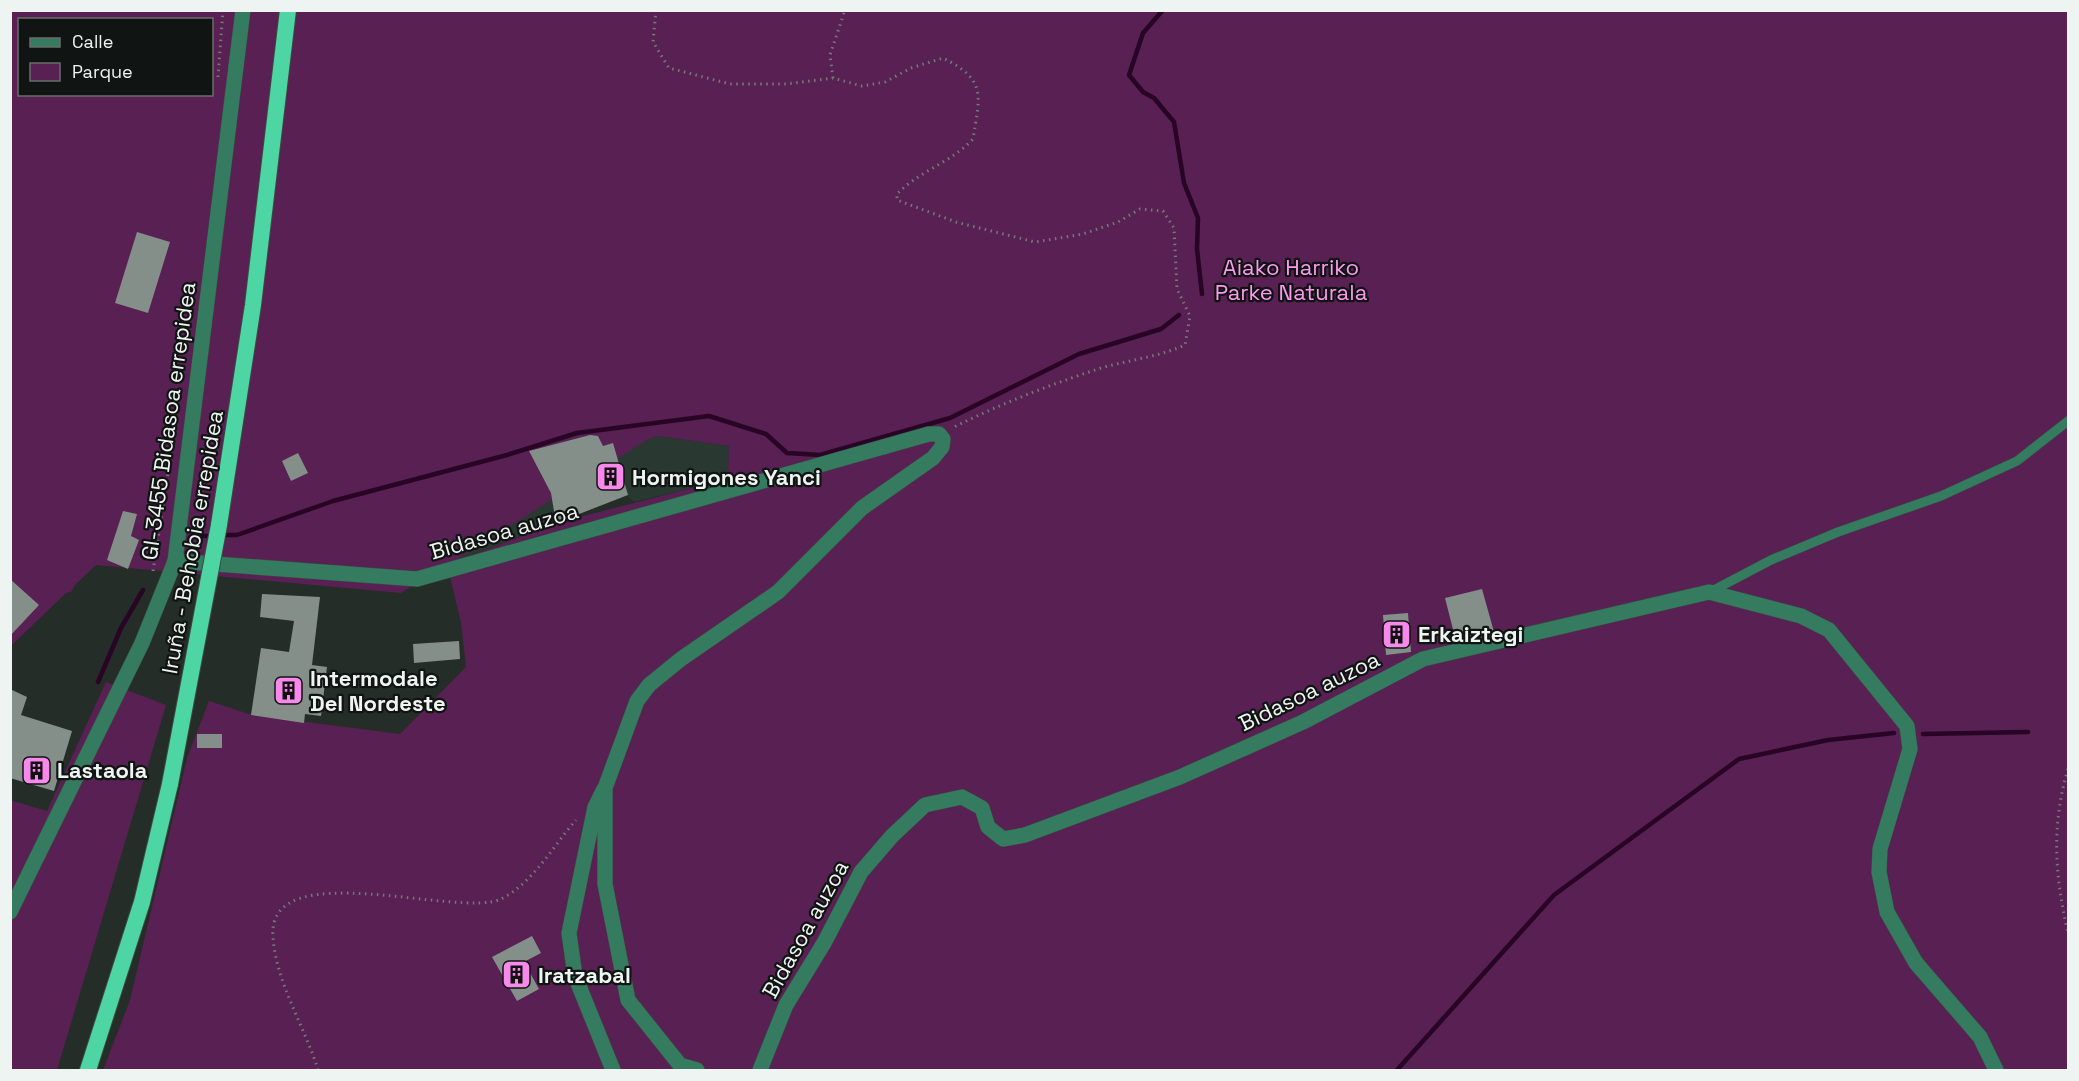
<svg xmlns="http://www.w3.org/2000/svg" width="2079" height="1081" font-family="'Space Grotesk',sans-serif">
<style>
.built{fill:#293931}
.green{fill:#582053;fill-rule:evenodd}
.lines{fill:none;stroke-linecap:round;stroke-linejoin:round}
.stream{stroke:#280425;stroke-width:4.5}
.building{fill:#848f89}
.service-casing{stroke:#404944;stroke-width:10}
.minor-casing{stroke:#404944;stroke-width:16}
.tertiary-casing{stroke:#404944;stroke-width:16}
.trunk-casing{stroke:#404944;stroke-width:18}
.path{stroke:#737b76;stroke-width:3;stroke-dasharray:1.5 4.5;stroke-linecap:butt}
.service{stroke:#347b5f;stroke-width:9}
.minor{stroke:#347b5f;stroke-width:15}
.tertiary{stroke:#347b5f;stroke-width:15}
.trunk{stroke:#4dd6a3;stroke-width:16}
.trunk-bridge-casing{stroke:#404944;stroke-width:18;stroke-linecap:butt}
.trunk-bridge{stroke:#4dd6a3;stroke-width:16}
.labels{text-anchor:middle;stroke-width:4.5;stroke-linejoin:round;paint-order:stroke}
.park-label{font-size:22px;fill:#fd99f0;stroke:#101412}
.street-label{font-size:22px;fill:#eef4f1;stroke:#101412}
.poi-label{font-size:22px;font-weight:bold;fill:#eef4f1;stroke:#101412;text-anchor:start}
</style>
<rect width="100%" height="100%" fill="#242d28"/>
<path class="built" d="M 658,436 L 729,446 L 728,473 L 733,481 L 703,491 L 696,487 L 634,502 L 627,495 L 448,564 L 615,452 Z"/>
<path class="green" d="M 11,11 L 2068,11 L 2068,1070 L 103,1070 L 130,1000 L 187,758 L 209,701 L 252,715 L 400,734 L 466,667 L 461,623 L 447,564 L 401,593 L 96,565 L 74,586 L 71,592 L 66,593 L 11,646 ZM 20,20 L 212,20 L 212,94 L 20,94 ZM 658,436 L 729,446 L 728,473 L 732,480 L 703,491 L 696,487 L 556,523 L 451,563 L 647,440 Z
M 106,682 L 166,705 L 57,1070 L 11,1070 L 10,800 L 47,811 Z"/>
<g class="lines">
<path class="stream" d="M 1163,10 L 1143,33 L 1129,75 L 1143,92 L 1154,98 L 1174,122 L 1184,183 L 1198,218 L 1197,249 L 1202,294
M 220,535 L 237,535 L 333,501 L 507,455 L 577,433 L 709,416 L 766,434 L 787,453 L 820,455 L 950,418 L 1079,354 L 1161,329 L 1179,315
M 194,536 L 212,536
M 98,682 L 121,628 L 143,590
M 1923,734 L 2028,732
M 1397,1070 L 1554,895 L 1739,759 L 1828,740 L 1894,733"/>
</g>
<path class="building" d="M 137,232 L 170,242 L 148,313 L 115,303 Z
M 590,435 L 598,436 L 603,446 L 613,443 L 628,495 L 556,523 L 551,493 L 529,451 Z
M 298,453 L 308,473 L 291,481 L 282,461 Z
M 123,511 L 137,514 L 131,536 L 139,540 L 128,569 L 107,560 Z
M 10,579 L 39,605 L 10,636 Z
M 1482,589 L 1494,632 L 1456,641 L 1445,598 Z
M 262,594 L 320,597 L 312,665 L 327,667 L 321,716 L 305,714 L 304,723 L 251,715 L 261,648 L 289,652 L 294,621 L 260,617 Z
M 1408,613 L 1411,652 L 1386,655 L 1383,615 Z
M 459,641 L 460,659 L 414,663 L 413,644 Z
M 10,689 L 27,697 L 21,715 L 72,731 L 54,791 L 10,778 Z
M 197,734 L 222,734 L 222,748 L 197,748 Z
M 532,936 L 541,953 L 524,962 L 539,989 L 517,1001 L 492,957 Z"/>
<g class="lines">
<defs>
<path id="service" d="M 1710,592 L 1771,560 L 1838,532 L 1941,496 L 2017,461 L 2068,421"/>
<path id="minor" d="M 175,561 L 417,579 L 929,434 L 939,434 L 943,439 L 942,447 L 933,458 L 862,508 L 778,592 L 681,659 L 649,685 L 637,701 L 605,788 L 605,884 L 628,1000 L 680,1065 L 697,1070
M 604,789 L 595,807 L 569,933 L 575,976 L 613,1070
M 760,1070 L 786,1005 L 824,943 L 861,872 L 892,836 L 925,805 L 962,797 L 982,808 L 988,827 L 1003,839 L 1025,835 L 1180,777 L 1303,722 L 1423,659 L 1709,592 L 1801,616 L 1829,630 L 1907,726 L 1910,749 L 1880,849 L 1879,872 L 1887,912 L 1916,963 L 1980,1037 L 1996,1070"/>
<path id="tertiary" d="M 10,912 L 142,643 L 175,561 L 243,10"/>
<path id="trunk" d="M 219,525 L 253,305 L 288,10
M 88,1070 L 142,902 L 170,784"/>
</defs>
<use href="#service" class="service-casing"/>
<use href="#minor" class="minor-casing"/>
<use href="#tertiary" class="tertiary-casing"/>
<use href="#trunk" class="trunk-casing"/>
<path class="path" d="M 656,10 L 653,42 L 669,68 L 730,84 L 786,84 L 833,78 L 862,86 L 885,82 L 911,68 L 943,58 C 987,80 980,95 973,139 C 952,162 919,171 897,194 L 897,200 L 956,222 L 1035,242 L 1083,234 L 1118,222 L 1140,209 L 1163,211 L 1174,228 L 1177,289 L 1190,316 L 1185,345 C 1158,357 1129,360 1101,368 C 1049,385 1000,404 952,428
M 218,77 L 223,10
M 833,78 L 830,55 L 845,10
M 153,571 L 171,453
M 2068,769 C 2051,825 2055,877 2068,933
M 318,1070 C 305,1027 276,983 273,937 C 266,853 459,919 501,899 C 533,883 553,846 576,820"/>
<use href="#service" class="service"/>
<use href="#minor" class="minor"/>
<use href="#tertiary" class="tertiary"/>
<use href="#trunk" class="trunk"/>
<defs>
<path id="trunk-bridge" d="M 170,784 L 219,525"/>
</defs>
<use href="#trunk-bridge" class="trunk-bridge-casing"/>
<use href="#trunk-bridge" class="trunk-bridge"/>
</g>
<defs>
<symbol id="building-square" viewBox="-11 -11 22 22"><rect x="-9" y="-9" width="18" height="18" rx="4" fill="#f888eb" stroke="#101412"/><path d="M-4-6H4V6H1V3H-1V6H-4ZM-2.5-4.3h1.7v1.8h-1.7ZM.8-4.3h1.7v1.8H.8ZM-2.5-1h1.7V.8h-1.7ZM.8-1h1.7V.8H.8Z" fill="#111"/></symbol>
</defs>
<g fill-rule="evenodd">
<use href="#building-square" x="594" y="460" width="33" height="33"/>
<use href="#building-square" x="1380" y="618" width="33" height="33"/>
<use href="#building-square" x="272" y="674" width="33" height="33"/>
<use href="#building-square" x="20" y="754" width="33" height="33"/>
<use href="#building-square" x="500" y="958" width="33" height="33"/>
</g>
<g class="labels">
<g class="park-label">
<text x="1291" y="275">Aiako Harriko<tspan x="1291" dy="25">Parke Naturala</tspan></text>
</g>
<g class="street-label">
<text transform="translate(168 421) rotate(-82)" y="8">GI-3455 Bidasoa errepidea</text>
<text transform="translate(504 531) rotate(-16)" y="8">Bidasoa auzoa</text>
<text transform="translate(192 542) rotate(-80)" y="8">Iruña - Behobia errepidea</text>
<text transform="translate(1309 691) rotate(-26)" y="8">Bidasoa auzoa</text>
<text transform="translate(805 929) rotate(-61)" y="8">Bidasoa auzoa</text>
</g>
<g class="poi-label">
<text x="632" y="485">Hormigones Yanci</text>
<text x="1418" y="642">Erkaiztegi</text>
<text x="310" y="686">Intermodale<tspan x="310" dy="25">Del Nordeste</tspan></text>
<text x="57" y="778">Lastaola</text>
<text x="538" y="983">Iratzabal</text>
</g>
</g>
<rect width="2079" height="1081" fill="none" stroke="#eef4f1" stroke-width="24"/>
<rect x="18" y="18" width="195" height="78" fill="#101412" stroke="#696e6b" stroke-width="1.5"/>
<rect x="30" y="38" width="30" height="9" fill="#347b5f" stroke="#696e6b" stroke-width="1.5"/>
<text x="72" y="48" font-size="18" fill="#eef4f1">Calle</text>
<rect x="30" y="63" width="30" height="18" fill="#582053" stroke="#696e6b" stroke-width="1.5"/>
<text x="72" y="78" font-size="18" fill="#eef4f1">Parque</text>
</svg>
